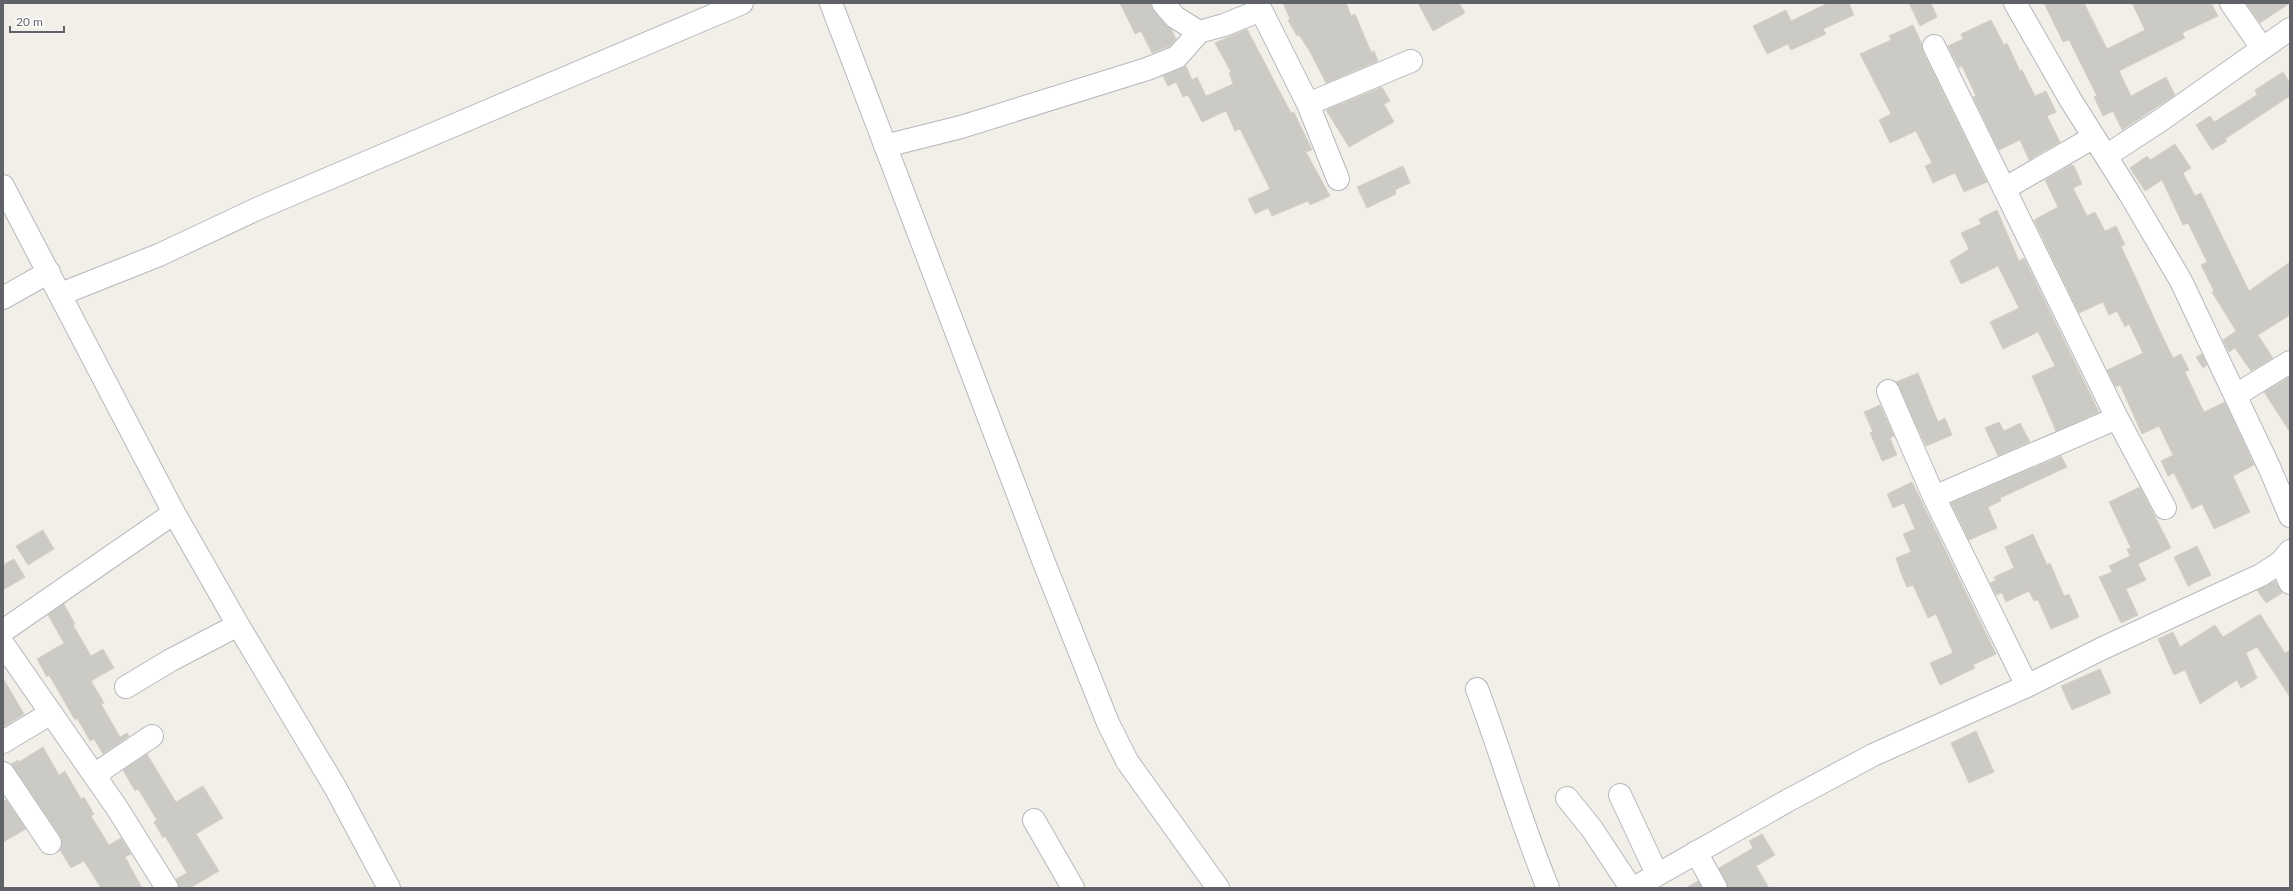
<svg xmlns="http://www.w3.org/2000/svg" width="2293" height="891" font-family="Lato,sans-serif">
<style>
.building{fill:#cccac5;stroke:#d6d1c6}
.lines{fill:none;stroke-linecap:round;stroke-linejoin:round}
.minor-casing{stroke:#b5b8bc;stroke-width:24}
.minor{stroke:#fff;stroke-width:22}
</style>
<rect width="100%" height="100%" fill="#f1efe8"/>
<path class="building" d="M 1120,3 L 1151,3 L 1154,11 L 1171,29 L 1176,39 L 1170,46 L 1152,53 L 1141,31 L 1135,34 Z
M 1283,3 L 1346,3 L 1351,16 L 1355,14 L 1371,52 L 1374,51 L 1378,61 L 1326,83 L 1309,50 L 1299,35 L 1297,36 L 1288,20 L 1290,19 Z
M 1418,3 L 1459,3 L 1465,13 L 1433,31 Z
M 1828,3 L 1849,3 L 1854,15 L 1823,29 L 1826,34 L 1791,50 L 1788,44 L 1767,54 L 1753,26 L 1786,10 L 1791,21 Z
M 1909,3 L 1931,3 L 1937,17 L 1920,26 Z
M 2044,3 L 2084,3 L 2107,49 L 2145,30 L 2132,3 L 2211,3 L 2218,16 L 2182,33 L 2185,38 L 2119,71 L 2131,96 L 2166,77 L 2175,95 L 2122,130 L 2113,111 L 2103,116 L 2094,97 L 2097,96 L 2069,40 L 2063,42 Z
M 2246,3 L 2290,3 L 2260,23 Z
M 1991,20 L 2004,45 L 2007,43 L 2020,71 L 2022,70 L 2035,96 L 2046,91 L 2056,112 L 2047,116 L 2060,142 L 2029,160 L 2020,140 L 1999,150 L 1973,97 L 1976,96 L 1962,66 L 1959,68 L 1948,46 L 1963,39 L 1961,34 Z
M 1913,25 L 1922,44 L 1923,52 L 1987,182 L 1964,192 L 1955,173 L 1933,183 L 1925,166 L 1932,163 L 1916,131 L 1890,143 L 1879,120 L 1891,114 L 1860,54 L 1891,40 L 1889,36 Z
M 1247,29 L 1291,113 L 1294,112 L 1312,150 L 1306,152 L 1330,196 L 1310,205 L 1308,201 L 1272,216 L 1268,208 L 1255,214 L 1248,199 L 1270,189 L 1240,129 L 1235,131 L 1226,111 L 1202,122 L 1188,95 L 1183,97 L 1176,82 L 1168,86 L 1163,76 L 1186,66 L 1192,80 L 1197,77 L 1206,96 L 1233,84 L 1229,73 L 1231,72 L 1215,43 Z
M 2283,72 L 2290,83 L 2290,96 L 2225,139 L 2227,141 L 2212,150 L 2196,125 L 2210,116 L 2214,122 L 2257,95 L 2255,90 Z
M 1382,87 L 1390,101 L 1384,104 L 1394,122 L 1349,147 L 1326,110 Z
M 2175,144 L 2191,168 L 2183,173 L 2195,196 L 2201,193 L 2249,291 L 2290,262 L 2290,315 L 2258,335 L 2273,358 L 2251,371 L 2235,348 L 2229,352 L 2223,340 L 2236,331 L 2212,292 L 2214,291 L 2201,265 L 2207,262 L 2188,223 L 2183,225 L 2162,180 L 2145,191 L 2130,168 L 2147,156 L 2150,160 Z
M 2071,165 L 2074,166 L 2082,184 L 2073,188 L 2087,216 L 2095,212 L 2105,231 L 2116,226 L 2125,245 L 2121,246 L 2161,333 L 2173,358 L 2181,354 L 2189,370 L 2185,372 L 2204,412 L 2225,402 L 2254,465 L 2233,476 L 2250,512 L 2214,529 L 2202,504 L 2192,509 L 2174,473 L 2168,476 L 2161,461 L 2173,455 L 2159,426 L 2142,434 L 2120,385 L 2116,387 L 2107,370 L 2143,353 L 2129,324 L 2125,327 L 2117,311 L 2109,315 L 2103,302 L 2079,313 L 2034,220 L 2058,207 L 2045,180 Z
M 1403,166 L 1410,183 L 1395,190 L 1396,194 L 1367,208 L 1357,187 Z
M 1997,210 L 2019,261 L 2024,258 L 2099,412 L 2056,431 L 2032,376 L 2055,366 L 2038,332 L 2003,349 L 1990,322 L 2019,308 L 1998,266 L 1961,284 L 1950,261 L 1969,249 L 1961,233 L 1981,224 L 1979,219 Z
M 2202,354 L 2207,365 L 2203,368 L 2196,357 Z
M 1918,373 L 1938,422 L 1945,418 L 1952,435 L 1926,446 L 1896,382 Z
M 2290,377 L 2290,432 L 2264,392 Z
M 1880,405 L 1894,436 L 1890,438 L 1897,455 L 1882,461 L 1870,433 L 1873,432 L 1864,412 Z
M 1999,422 L 2004,431 L 2020,423 L 2030,442 L 1998,456 L 1985,428 Z
M 2061,456 L 2067,467 L 2000,498 L 2001,501 L 1988,507 L 1997,528 L 1969,540 L 1951,503 Z
M 1912,482 L 1996,654 L 1973,665 L 1975,668 L 1940,685 L 1930,663 L 1953,653 L 1936,614 L 1928,618 L 1913,585 L 1907,587 L 1901,573 L 1896,558 L 1911,552 L 1903,534 L 1915,529 L 1904,503 L 1893,508 L 1887,494 Z
M 2140,487 L 2171,548 L 2138,564 L 2146,580 L 2126,589 L 2138,615 L 2121,623 L 2099,577 L 2112,572 L 2109,566 L 2130,556 L 2127,549 L 2131,548 L 2109,502 Z
M 43,530 L 54,549 L 28,565 L 16,546 Z
M 2033,534 L 2047,565 L 2050,563 L 2064,596 L 2069,594 L 2079,617 L 2051,629 L 2038,600 L 2034,601 L 2029,591 L 2006,602 L 2002,593 L 1996,595 L 1990,583 L 1996,580 L 1994,577 L 2014,568 L 2005,547 Z
M 2197,546 L 2211,575 L 2188,586 L 2174,557 Z
M 14,559 L 25,577 L 3,590 L 3,565 Z
M 2275,581 L 2282,593 L 2266,603 L 2257,590 Z
M 64,604 L 75,624 L 73,625 L 91,656 L 103,649 L 114,668 L 91,681 L 104,703 L 101,704 L 120,737 L 127,733 L 129,736 L 103,754 L 94,739 L 90,741 L 77,718 L 75,720 L 49,675 L 47,677 L 37,659 L 64,643 L 48,615 Z
M 2260,614 L 2285,653 L 2290,650 L 2290,697 L 2257,647 L 2246,653 L 2257,678 L 2241,688 L 2237,680 L 2200,704 L 2185,670 L 2174,675 L 2158,639 L 2173,632 L 2180,647 L 2215,625 L 2223,637 Z
M 2100,669 L 2111,693 L 2072,710 L 2061,686 Z
M 3,678 L 24,714 L 3,727 Z
M 1976,731 L 1994,772 L 1969,783 L 1951,743 Z
M 43,747 L 59,775 L 65,771 L 81,799 L 84,797 L 94,814 L 91,816 L 109,845 L 121,838 L 131,854 L 125,857 L 142,888 L 101,888 L 84,861 L 71,868 L 60,850 L 62,843 L 60,836 L 11,764 L 18,760 L 19,762 Z
M 147,754 L 176,802 L 203,786 L 223,818 L 196,834 L 219,871 L 190,888 L 179,888 L 176,879 L 187,873 L 165,836 L 163,838 L 154,822 L 157,820 L 138,789 L 135,791 L 123,770 Z
M 6,800 L 26,829 L 3,842 L 3,801 Z
M 1762,834 L 1775,855 L 1756,866 L 1769,888 L 1728,888 L 1719,868 L 1753,848 L 1749,841 Z
M 1698,881 L 1702,888 L 1686,888 Z"/>
<g class="lines">
<defs>
<path id="minor" d="M 831,3 L 1043,560 L 1108,723 L 1127,761 L 1218,888
M 1163,3 L 1175,17 L 1199,32 L 1224,25 L 1261,10 L 1308,104 L 1338,179
M 2015,3 L 2070,99 L 2131,196 L 2181,281 L 2270,469 L 2290,516
M 2231,3 L 2262,48
M 1934,46 L 2117,418 L 2165,508
M 1308,104 L 1411,61
M 885,146 L 961,127 L 1147,69 L 1177,57 L 1199,32
M 2106,156 L 2161,120 L 2290,29
M 3,186 L 174,513 L 238,625 L 335,787 L 389,888
M 2004,189 L 2094,137
M 61,294 L 159,255 L 259,208 L 742,3
M 3,298 L 49,272
M 1888,391 L 1934,497 L 2027,686
M 2236,395 L 2290,362
M 1934,497 L 2117,418
M 2281,562 L 2290,583
M 3,631 L 174,513
M 3,644 L 117,808 L 167,888
M 126,687 L 171,660 L 238,625
M 1477,689 C 1502,755 1521,823 1548,888
M 3,742 L 51,713
M 3,773 L 50,843
M 94,775 L 152,736
M 1620,795 L 1657,874
M 1567,798 L 1592,829 L 1631,888
M 1034,820 L 1073,888
M 1696,852 L 1716,888
M 1634,888 L 1787,801 L 1873,755 L 2027,686 L 2101,649 L 2261,575 L 2281,562 L 2290,551"/>
</defs>
<use href="#minor" class="minor-casing"/>
<use href="#minor" class="minor"/>
</g>
<rect width="2293" height="891" fill="none" stroke="#5f6368" stroke-width="8"/>
<path d="M10 26v6h54v-6" fill="none" stroke="#5f6368" stroke-width="2"/>
<text x="16" y="26" font-size="12" fill="#5f6368" stroke="#ffffff" stroke-width="3" paint-order="stroke">20 m</text>
</svg>
